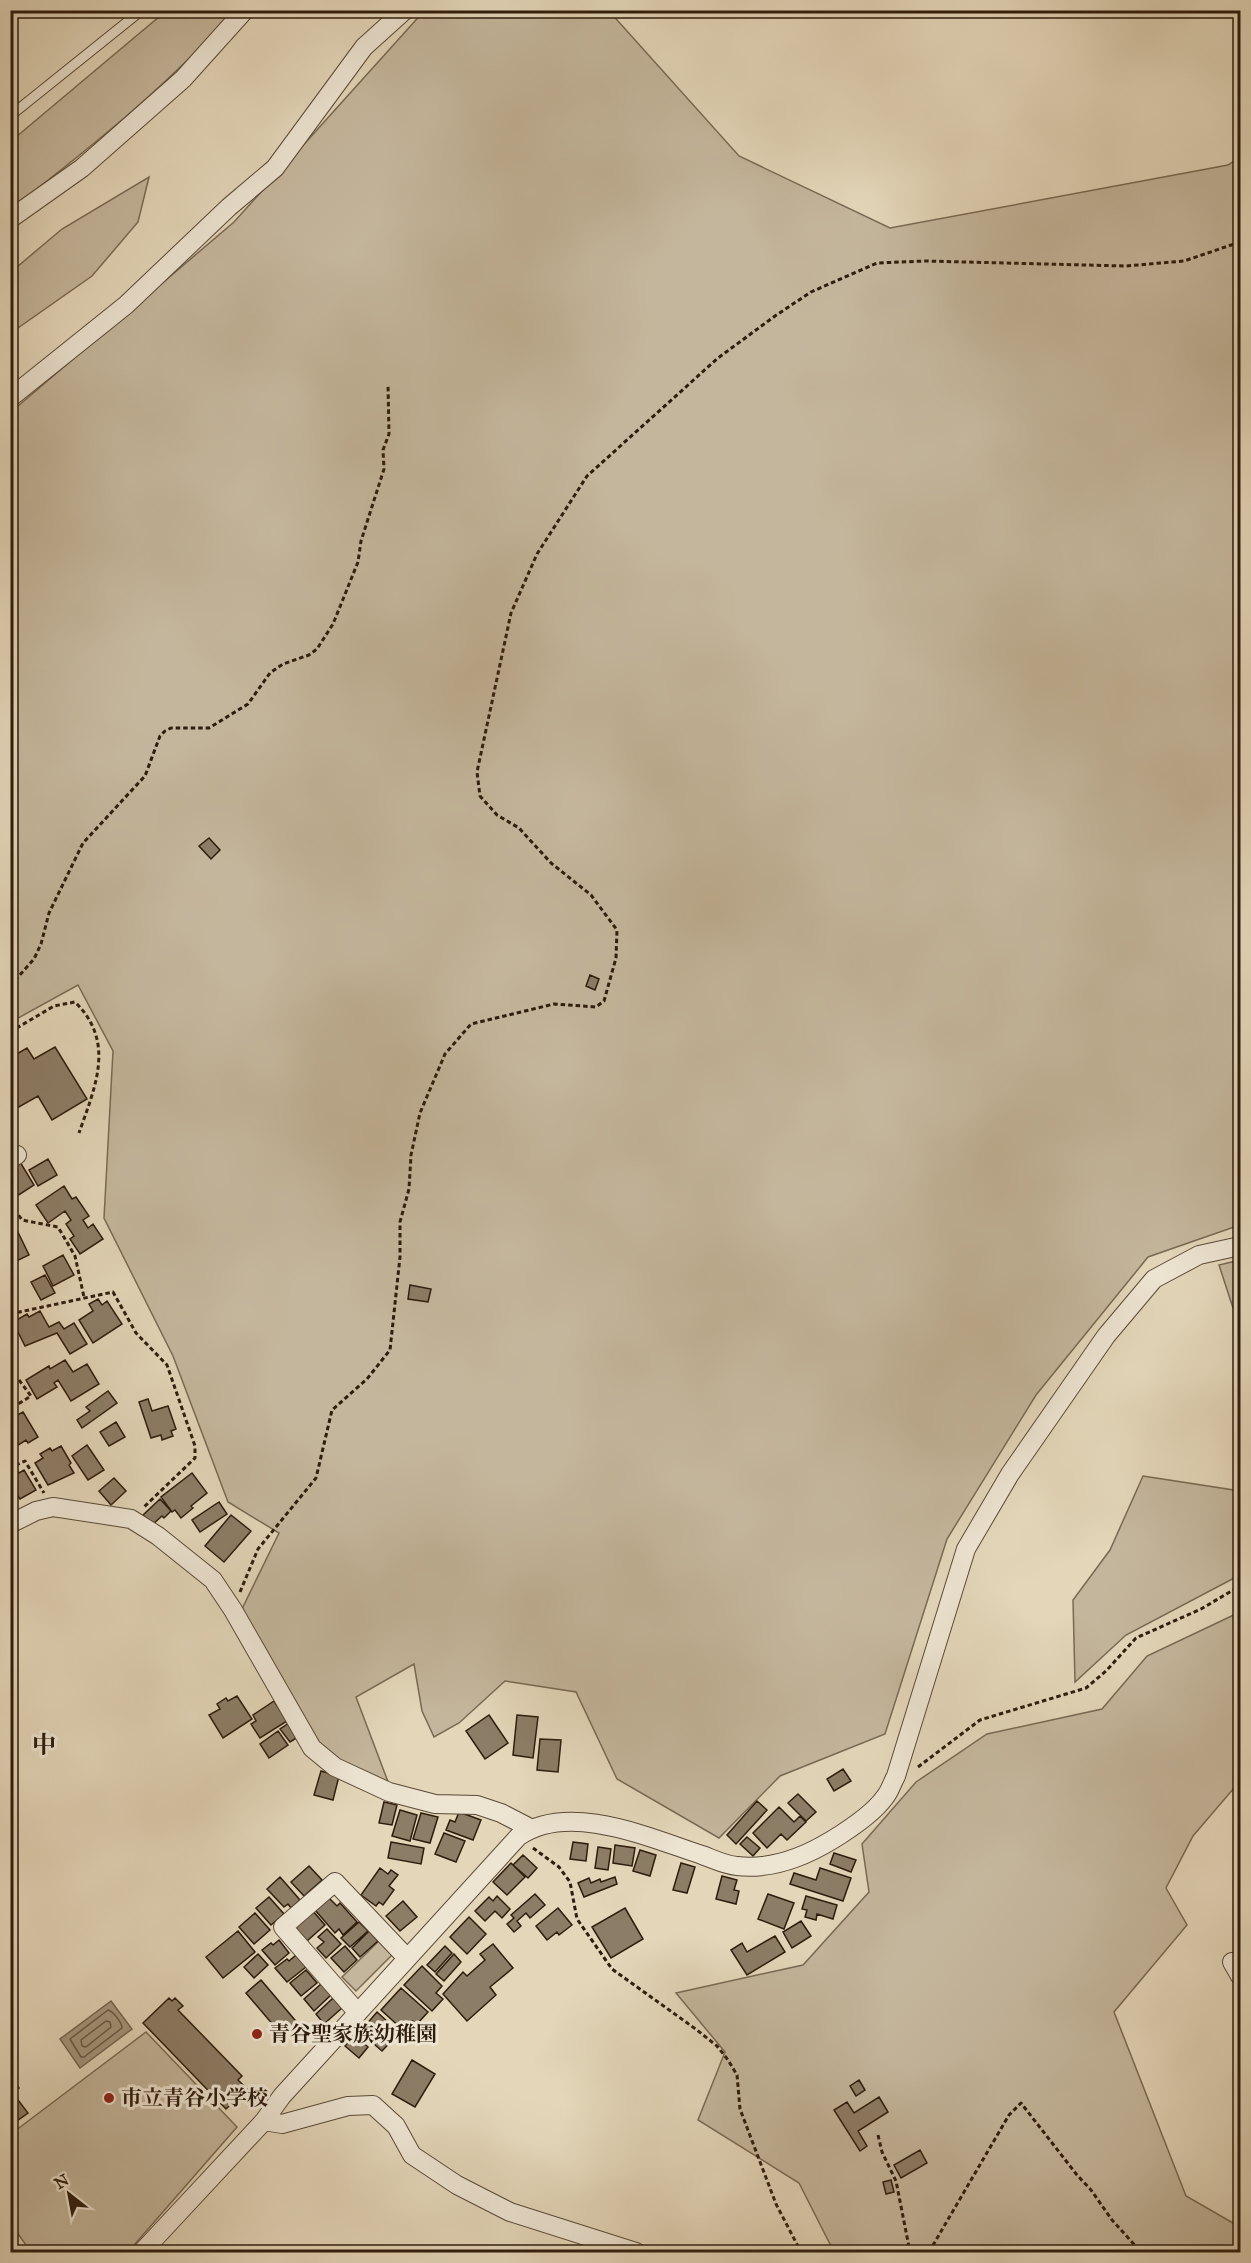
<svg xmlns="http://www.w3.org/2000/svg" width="1251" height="2263" font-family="'IM FELL Great Primer','Noto Serif JP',serif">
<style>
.green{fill:#c4b69c;stroke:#796954;stroke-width:1.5}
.water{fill:#a5977f;stroke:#756651;stroke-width:1.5}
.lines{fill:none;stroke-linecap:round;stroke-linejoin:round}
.shore{stroke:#6a5a46;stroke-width:1.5}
.building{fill:#8c7d66;stroke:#2e1c0d;stroke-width:1.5}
.service-casing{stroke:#5b4a38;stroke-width:11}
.minor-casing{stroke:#5b4a38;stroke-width:20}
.path{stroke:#2e1c0d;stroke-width:3;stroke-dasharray:4.5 3;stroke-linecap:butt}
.service{stroke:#ede4d2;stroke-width:9}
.minor{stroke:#ede4d2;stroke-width:18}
.poi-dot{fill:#8f2418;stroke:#ede4d2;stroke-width:2}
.labels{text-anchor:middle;stroke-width:6;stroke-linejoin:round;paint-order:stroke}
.poi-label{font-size:21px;font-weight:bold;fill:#2e1c0d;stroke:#ede4d2;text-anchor:start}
.quarter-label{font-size:24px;font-weight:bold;fill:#2e1c0d;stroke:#ede4d2}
</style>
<rect width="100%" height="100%" fill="#e3d6b9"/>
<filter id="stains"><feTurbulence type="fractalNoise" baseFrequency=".00333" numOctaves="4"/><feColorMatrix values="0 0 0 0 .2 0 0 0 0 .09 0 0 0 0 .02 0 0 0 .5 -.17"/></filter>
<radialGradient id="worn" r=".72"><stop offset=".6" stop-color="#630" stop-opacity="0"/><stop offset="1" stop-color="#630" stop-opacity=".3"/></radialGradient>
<path class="green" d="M 166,11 L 234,11 C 168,86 90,148 11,209 L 10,142 Z
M 424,11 L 609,11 L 739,156 L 890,228 L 1228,165 L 1240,157 L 1240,862 L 1235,867 L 1240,877 L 1240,1225 L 1148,1257 L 1036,1395 L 947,1539 L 885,1734 L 780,1776 L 719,1838 L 617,1779 L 576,1692 L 505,1681 L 459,1723 L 434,1737 L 422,1711 L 414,1664 L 356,1697 L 390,1787 L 339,1761 L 314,1739 L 241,1611 L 279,1533 L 228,1502 L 173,1356 L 104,1218 L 113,1051 L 78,985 L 11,1022 L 11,412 L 234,222 Z
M 149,177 L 138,222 L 92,276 L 18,328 L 11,340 L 11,272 L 62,229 Z
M 1240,1260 L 1240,1313 L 1233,1308 L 1219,1265 Z
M 1143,1476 L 1240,1491 L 1240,1575 L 1126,1635 L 1075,1682 L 1073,1600 L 1110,1550 Z
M 1240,1612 L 1240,1781 L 1193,1836 L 1166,1888 L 1187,1925 L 1114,2012 L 1186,2196 L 1240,2227 L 1240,2245 L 1238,2252 L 834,2252 L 799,2183 L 698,2120 L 725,2052 L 676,1993 L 803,1965 L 869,1892 L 862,1844 L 916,1782 L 987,1734 L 1102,1709 L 1147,1656 Z
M 380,1940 L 393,1954 L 356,1991 L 342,1977 Z
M 146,2032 L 237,2127 L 128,2252 L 31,2252 L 11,2224 L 11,2134 Z"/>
<path class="water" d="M 111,2001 L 132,2029 L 80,2068 L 60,2039 Z"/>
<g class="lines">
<path class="shore" d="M 108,2010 C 114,2012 122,2023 122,2028 L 84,2057 L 81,2057 L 70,2039 Z
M 106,2021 L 110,2022 L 111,2027 L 86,2047 L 82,2046 L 81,2040 Z"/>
</g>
<path class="building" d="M 209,838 L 220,850 L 211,859 L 199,846 Z
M 590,975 L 599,979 L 595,990 L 586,986 Z
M 55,1047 L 87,1099 L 52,1120 L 38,1096 L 10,1112 L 10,1058 L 27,1048 L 34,1059 Z
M 48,1159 L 57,1175 L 38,1186 L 29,1170 Z
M 20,1162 L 34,1185 L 14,1198 L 10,1193 L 10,1168 Z
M 64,1186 L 72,1199 L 76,1197 L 89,1216 L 83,1220 L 88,1228 L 93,1224 L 103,1239 L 80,1254 L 70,1239 L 74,1236 L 66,1224 L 71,1220 L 65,1211 L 48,1223 L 36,1205 Z
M 16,1228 L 29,1255 L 10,1264 L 10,1230 Z
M 63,1255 L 74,1275 L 53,1286 L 43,1266 Z
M 45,1275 L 55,1293 L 41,1300 L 31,1282 Z
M 410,1285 L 431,1289 L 428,1302 L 408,1299 Z
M 98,1299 L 102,1305 L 107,1301 L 122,1324 L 93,1343 L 79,1320 L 93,1311 L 89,1304 Z
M 40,1311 L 49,1327 L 59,1322 L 64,1329 L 74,1323 L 87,1344 L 70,1354 L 57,1333 L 25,1346 L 13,1322 L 27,1314 L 29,1317 Z
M 65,1360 L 73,1372 L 87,1364 L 99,1384 L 71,1401 L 58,1380 L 54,1383 L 57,1387 L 37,1399 L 26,1380 L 49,1366 L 50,1369 Z
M 108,1391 L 117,1403 L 82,1428 L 77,1420 L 90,1411 L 86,1407 Z
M 148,1399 L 152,1411 L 168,1406 L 176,1429 L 171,1431 L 173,1436 L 162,1440 L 161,1435 L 151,1438 L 139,1402 Z
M 23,1412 L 38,1437 L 28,1443 L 26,1440 L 12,1449 L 10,1419 Z
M 116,1422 L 125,1437 L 109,1446 L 100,1432 Z
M 87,1445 L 104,1470 L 88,1480 L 72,1456 Z
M 61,1446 L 71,1463 L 69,1465 L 74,1473 L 48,1485 L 35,1463 L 43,1458 L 40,1454 L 50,1448 L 52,1451 Z
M 17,1470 L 19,1473 L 24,1470 L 36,1490 L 20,1499 L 10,1484 L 10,1474 Z
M 192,1473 L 207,1493 L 191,1506 L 193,1508 L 181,1518 L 175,1510 L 172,1512 L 161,1497 Z
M 114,1478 L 126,1491 L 111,1505 L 99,1491 Z
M 160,1499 L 171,1511 L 164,1518 L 162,1516 L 152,1525 L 143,1515 Z
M 219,1502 L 227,1514 L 200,1532 L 192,1520 Z
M 231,1515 L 251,1531 L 224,1562 L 205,1546 Z
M 237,1696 L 252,1719 L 223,1738 L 209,1715 L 220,1709 L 217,1704 L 226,1698 L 228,1701 Z
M 274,1701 L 287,1721 L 260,1738 L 251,1724 L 256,1721 L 253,1715 Z
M 489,1715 L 508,1743 L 485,1759 L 466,1731 Z
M 517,1715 L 538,1717 L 533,1758 L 513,1755 Z
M 289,1723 L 298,1737 L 290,1742 L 280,1729 Z
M 278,1731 L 288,1745 L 269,1758 L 260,1744 Z
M 540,1739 L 561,1740 L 558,1772 L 537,1770 Z
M 843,1769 L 851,1781 L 834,1791 L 827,1779 Z
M 321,1771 L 339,1776 L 333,1800 L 314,1795 Z
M 798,1794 L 816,1812 L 806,1821 L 788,1803 Z
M 757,1801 L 767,1810 L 736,1844 L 727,1835 Z
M 384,1802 L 397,1805 L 392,1825 L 379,1823 Z
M 779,1807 L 794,1822 L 800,1816 L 806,1822 L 787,1840 L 781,1834 L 767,1848 L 753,1833 Z
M 400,1810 L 417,1815 L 410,1841 L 392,1836 Z
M 459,1812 L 481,1820 L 473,1840 L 446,1830 L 450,1820 L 455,1822 Z
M 421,1813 L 438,1817 L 430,1843 L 413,1839 Z
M 444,1833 L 465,1841 L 456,1862 L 435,1854 Z
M 747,1837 L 760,1848 L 753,1856 L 740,1844 Z
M 391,1842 L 424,1848 L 421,1864 L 388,1858 Z
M 573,1842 L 588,1844 L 586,1861 L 570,1859 Z
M 615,1845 L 635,1848 L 632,1866 L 613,1863 Z
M 598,1847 L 611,1849 L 608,1870 L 595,1868 Z
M 640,1850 L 656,1855 L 650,1876 L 633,1871 Z
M 834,1853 L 856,1860 L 851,1872 L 830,1864 Z
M 523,1855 L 537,1868 L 528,1878 L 513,1865 Z
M 511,1863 L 525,1877 L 507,1895 L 493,1882 Z
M 681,1863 L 695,1867 L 687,1893 L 673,1890 Z
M 309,1866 L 322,1880 L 304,1896 L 291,1882 Z
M 380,1868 L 388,1874 L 391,1870 L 398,1875 L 389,1886 L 394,1890 L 383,1905 L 379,1902 L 376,1906 L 361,1895 Z
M 820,1868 L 851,1878 L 843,1901 L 790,1884 L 794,1873 L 816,1880 Z
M 722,1876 L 737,1880 L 734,1890 L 739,1891 L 736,1904 L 716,1899 Z
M 280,1877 L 300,1900 L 291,1908 L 288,1904 L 284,1907 L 267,1889 Z
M 615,1877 L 617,1884 L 584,1897 L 578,1883 L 589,1878 L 591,1883 L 600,1879 L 601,1882 Z
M 535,1894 L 545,1905 L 530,1918 L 526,1913 L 517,1921 L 521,1926 L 514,1932 L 507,1924 L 514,1918 L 511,1915 Z
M 768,1894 L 794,1903 L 784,1929 L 758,1919 Z
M 497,1896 L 510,1909 L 502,1918 L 495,1911 L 485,1921 L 475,1911 L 489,1897 L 493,1901 Z
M 806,1896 L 837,1905 L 833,1919 L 817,1914 L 816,1920 L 805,1917 L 807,1910 L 802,1909 Z
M 269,1897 L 284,1914 L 271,1925 L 256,1908 Z
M 329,1898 L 337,1906 L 340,1903 L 357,1922 L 343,1935 L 339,1929 L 335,1933 L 315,1910 Z
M 403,1901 L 417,1917 L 400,1931 L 386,1916 Z
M 558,1908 L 572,1925 L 559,1935 L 557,1932 L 547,1940 L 536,1926 Z
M 625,1908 L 643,1939 L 611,1958 L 592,1927 Z
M 312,1910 L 325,1925 L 307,1941 L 294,1926 Z
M 255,1913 L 270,1930 L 254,1944 L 239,1927 Z
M 469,1917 L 486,1934 L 467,1954 L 450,1937 Z
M 801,1921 L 811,1936 L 792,1948 L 783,1932 Z
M 359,1922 L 368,1931 L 350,1947 L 341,1938 Z
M 327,1929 L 341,1944 L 326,1958 L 317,1948 L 324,1942 L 318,1937 Z
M 238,1931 L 255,1952 L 223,1978 L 206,1957 Z
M 369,1931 L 378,1941 L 360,1957 L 352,1948 Z
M 775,1936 L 785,1952 L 747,1975 L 731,1950 L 742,1943 L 747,1952 Z
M 279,1940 L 289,1953 L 275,1965 L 262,1950 L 271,1943 L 273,1945 Z
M 493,1944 L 513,1968 L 490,1987 L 496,1995 L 467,2021 L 443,1994 L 463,1972 L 467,1976 L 485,1960 L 480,1954 Z
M 345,1946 L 357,1960 L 344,1972 L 331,1958 Z
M 445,1946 L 452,1953 L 435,1972 L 427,1965 Z
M 258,1954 L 268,1965 L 254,1978 L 244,1967 Z
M 454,1954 L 461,1962 L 444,1981 L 436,1974 Z
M 296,1955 L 306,1967 L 287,1982 L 275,1968 L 287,1959 L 289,1961 Z
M 422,1966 L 442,1986 L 436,1993 L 443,1999 L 432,2011 L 404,1985 Z
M 306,1970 L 317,1983 L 301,1996 L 290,1983 Z
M 261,1980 L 300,2026 L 285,2039 L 246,1993 Z
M 321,1984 L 331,1995 L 314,2011 L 304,1999 Z
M 401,1988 L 428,2012 L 417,2024 L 413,2021 L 408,2027 L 406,2025 L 402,2029 L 381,2010 Z
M 169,1998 L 172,2001 L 175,1998 L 183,2006 L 178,2010 L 242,2076 L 238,2080 L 247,2089 L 226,2109 L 143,2023 Z
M 333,1998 L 342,2008 L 324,2024 L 316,2014 Z
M 377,2012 L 389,2023 L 371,2043 L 359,2033 Z
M 392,2025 L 400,2032 L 382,2051 L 374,2044 Z
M 354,2035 L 368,2047 L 359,2058 L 345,2046 Z
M 412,2060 L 435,2074 L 415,2107 L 392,2094 Z
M 11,2075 L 19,2088 L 10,2094 L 10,2076 Z
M 859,2080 L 865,2090 L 856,2096 L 850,2086 Z
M 879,2097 L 888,2112 L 858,2131 L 867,2146 L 860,2151 L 834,2110 L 847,2102 L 854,2113 Z
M 18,2100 L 28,2113 L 14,2123 L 10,2117 L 10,2106 Z
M 920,2150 L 927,2163 L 901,2178 L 894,2165 Z
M 891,2180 L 894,2192 L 886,2194 L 883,2182 Z"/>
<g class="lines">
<defs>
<path id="service" d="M 10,116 L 142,10"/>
<path id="minor" d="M 10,219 L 82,168 L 183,79 L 245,10
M 10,398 L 126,305 L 229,207 L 275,168 L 364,47 L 405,10
M 10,1159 L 17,1155
M 10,1524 L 36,1511 L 53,1507 L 131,1519 L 158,1536 L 213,1580 L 233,1610 L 312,1748 L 335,1767 L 389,1792 L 435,1804 L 477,1805 L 501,1813 L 530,1828
M 1232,1962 L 1240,1976
M 358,2013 L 283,1927 L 335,1882 L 407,1958
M 264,2121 L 282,2124 L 348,2106 L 373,2105 L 396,2126 L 412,2155 L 457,2185 L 510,2212 L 636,2252
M 142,2252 L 264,2121 L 282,2096 L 518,1837 C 568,1801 650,1838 702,1855 C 713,1859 725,1865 737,1866 C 771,1870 804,1857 832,1840 C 850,1829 873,1814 885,1797 C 890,1791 892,1783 896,1776 L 966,1549 L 1010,1474 L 1106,1336 L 1154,1279 L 1199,1255 L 1240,1246"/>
</defs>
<use href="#service" class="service-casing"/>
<use href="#minor" class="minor-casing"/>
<path class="path" d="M 10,986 L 34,959 L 41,944 L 49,913 L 83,843 L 145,776 L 160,736 L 165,731 L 171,728 L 209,728 L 248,704 L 270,673 L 283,664 L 309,655 L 317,649 L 333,624 L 358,562 L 361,541 L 384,469 L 383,450 L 389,434 L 388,385
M 10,1032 L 54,1006 L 75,1002 C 116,1042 95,1087 79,1133
M 10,1203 L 22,1220 L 58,1227 L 75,1256 L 84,1297
M 10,1314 L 113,1292 L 136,1333 L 167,1365 L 195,1446 L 195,1458 L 144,1507
M 10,1368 L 31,1396 L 10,1409
M 10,1464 L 12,1467 L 25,1461 L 44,1493
M 240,1592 L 258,1549 L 316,1478 L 332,1410 L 367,1379 L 390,1350 L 400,1257 L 400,1222 L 409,1189 L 411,1155 L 420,1113 L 445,1054 L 471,1024 L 554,1004 L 596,1007 L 604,1001 L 616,958 L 617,930 L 591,895 L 551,863 L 519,828 L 497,815 L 480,796 L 477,772 L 511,613 L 537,554 L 587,476 L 718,358 L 775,316 L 811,292 L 877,263 L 925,261 L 1126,266 L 1184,261 L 1240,242
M 918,1767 L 980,1720 L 1086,1688 L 1106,1671 L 1136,1638 L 1201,1609 L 1240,1586
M 533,1848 L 559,1867 L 570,1882 L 577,1919 L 612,1969 L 697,2030 L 717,2046 L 728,2060 L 737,2075 L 740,2109 L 776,2204 L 801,2252
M 878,2135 L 882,2152 L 896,2181 L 910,2252
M 929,2252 L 1009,2115 L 1021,2103 L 1077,2175 L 1091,2190 L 1112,2220 L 1141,2252"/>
<use href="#service" class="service"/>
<use href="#minor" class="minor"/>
</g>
<g class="poi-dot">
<circle cx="257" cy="2034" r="6"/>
<circle cx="109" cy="2098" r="6"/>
</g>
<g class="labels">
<g class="poi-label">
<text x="269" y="2041">青谷聖家族幼稚園</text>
<text x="121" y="2105">市立青谷小学校</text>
</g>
<g class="quarter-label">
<text x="44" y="1753">中</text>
</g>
</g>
<rect width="1251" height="2263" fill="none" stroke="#e3d6b9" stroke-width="36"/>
<rect x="12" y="12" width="1227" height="2239" fill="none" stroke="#2e1c0d" stroke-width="3"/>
<rect x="18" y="18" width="1215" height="2227" fill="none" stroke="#2e1c0d" stroke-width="1.5"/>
<g transform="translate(69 2194) rotate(329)" stroke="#ede4d2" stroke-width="4.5" paint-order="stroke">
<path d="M0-4.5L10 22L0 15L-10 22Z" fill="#2e1c0d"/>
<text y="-9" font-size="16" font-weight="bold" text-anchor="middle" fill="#2e1c0d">N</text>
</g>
<rect width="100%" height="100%" filter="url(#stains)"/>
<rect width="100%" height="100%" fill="url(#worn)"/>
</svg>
